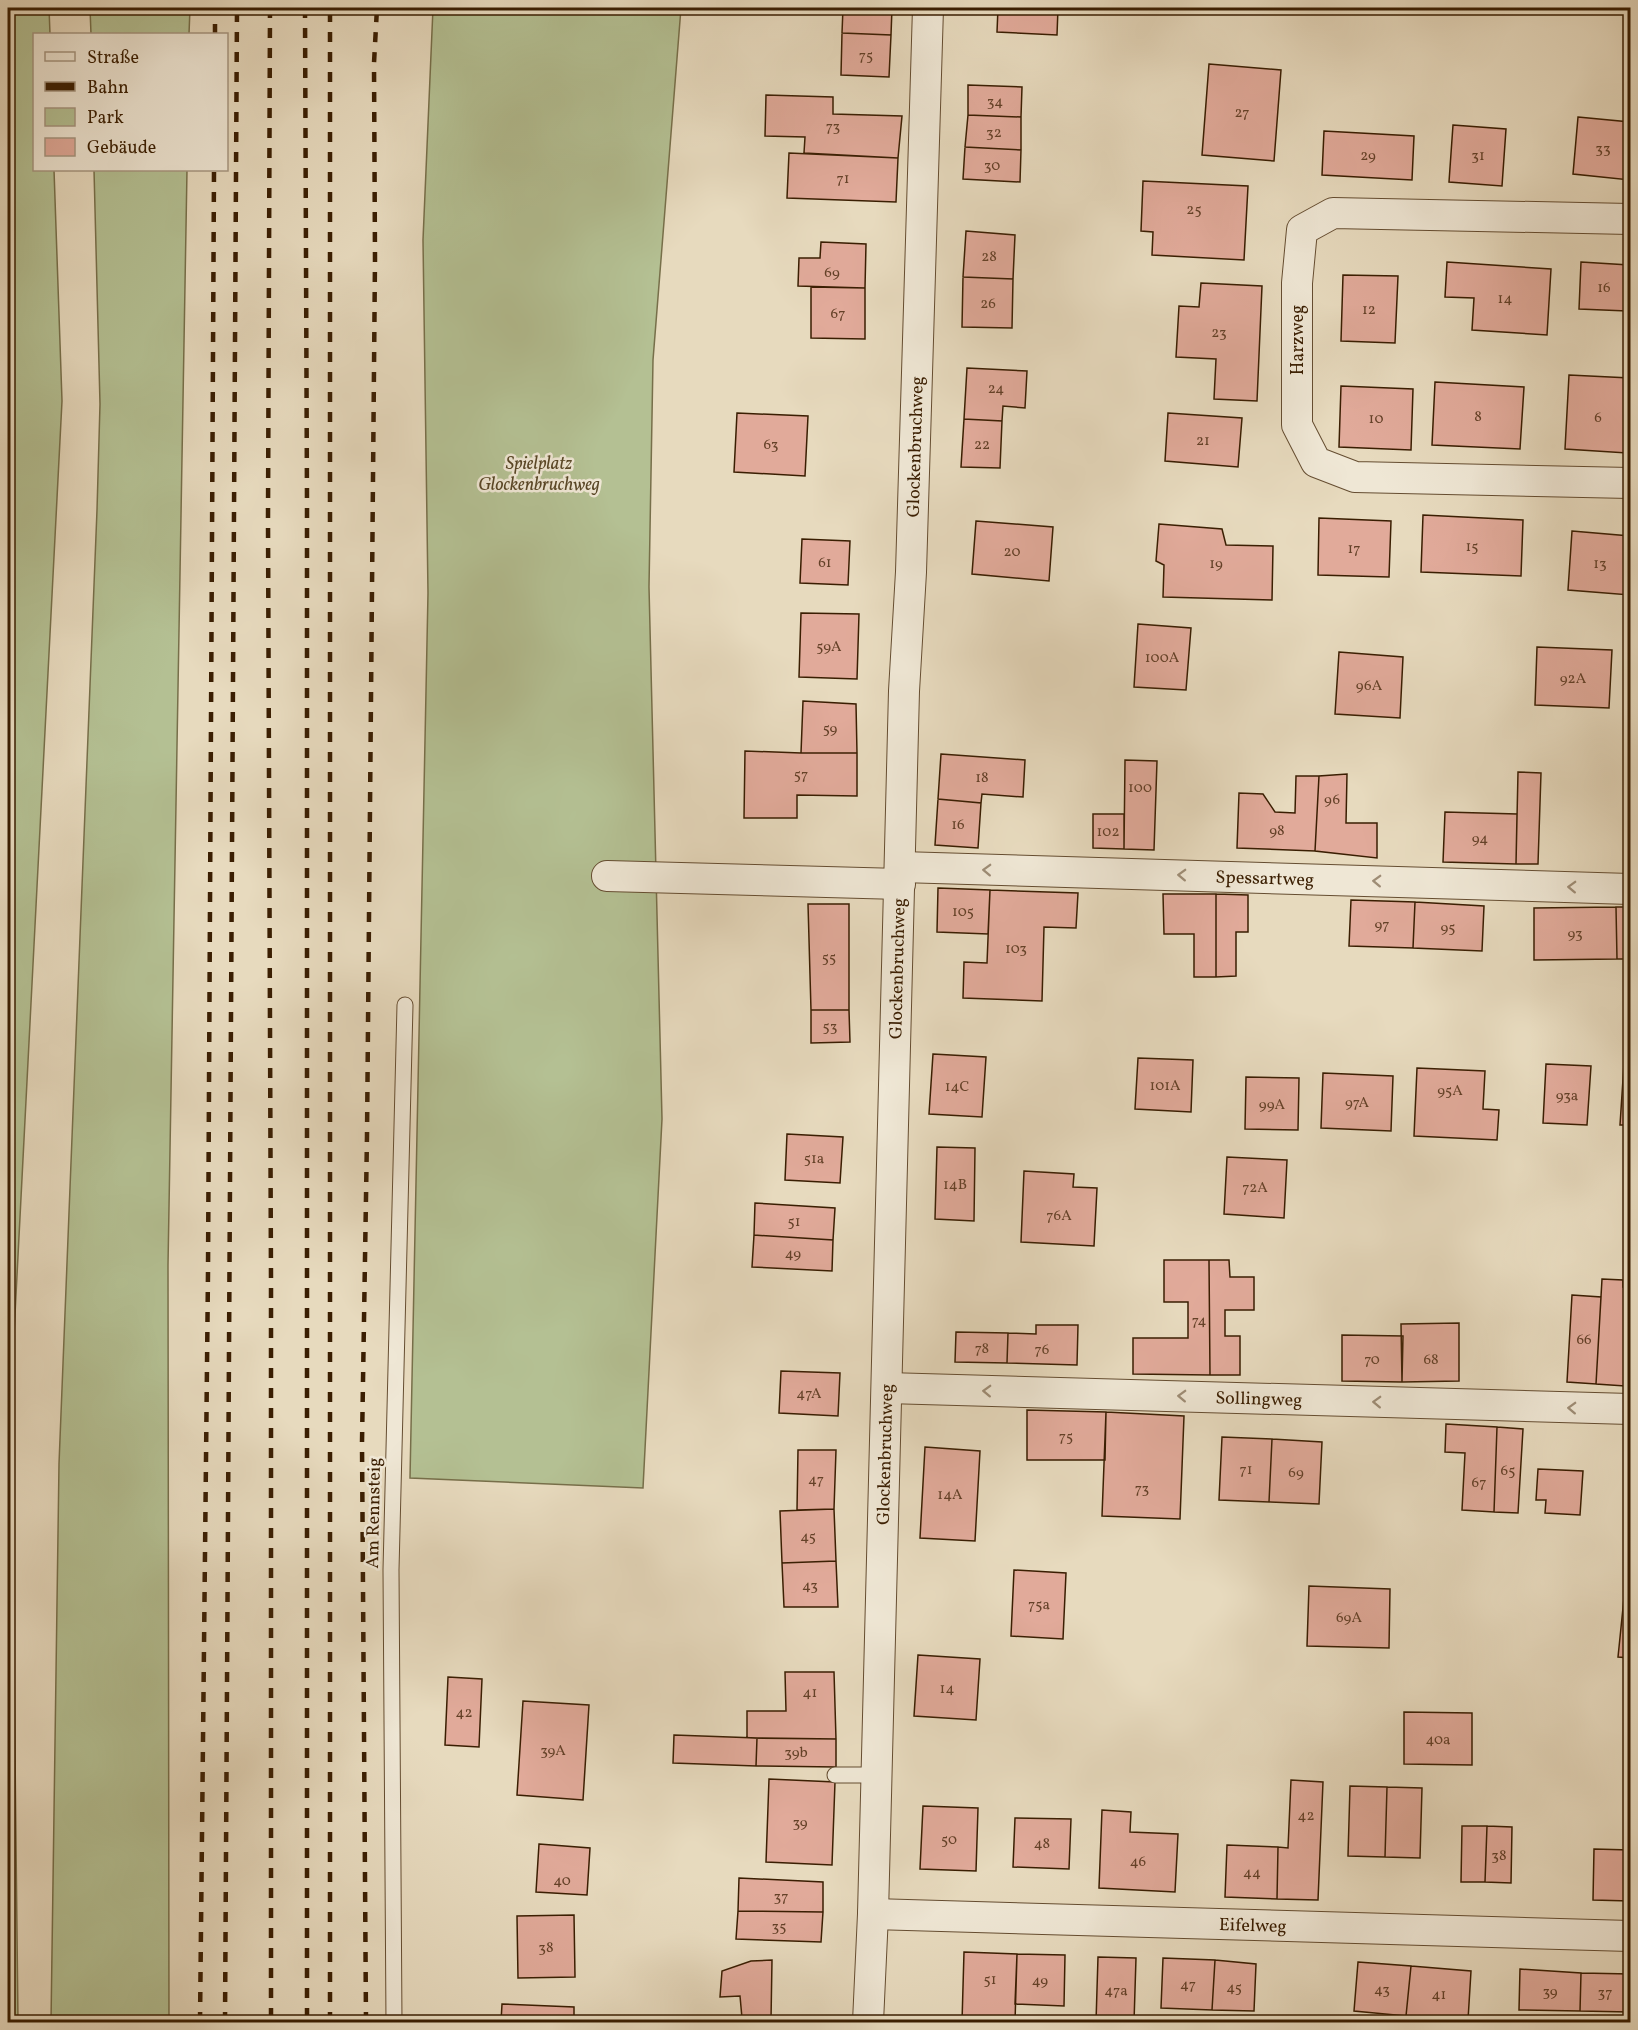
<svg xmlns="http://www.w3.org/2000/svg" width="1638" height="2030" font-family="Vollkorn,serif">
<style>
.green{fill:#b4c093;stroke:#776f4a;stroke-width:1.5}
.building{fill:#e1aa9a;stroke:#3a1e02;stroke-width:1.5}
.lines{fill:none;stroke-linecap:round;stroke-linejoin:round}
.service-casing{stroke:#654d31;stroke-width:17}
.minor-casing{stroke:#654d31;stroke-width:32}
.service{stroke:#efe7d5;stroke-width:15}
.minor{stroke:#efe7d5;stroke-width:30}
.rail{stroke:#3a1e02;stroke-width:4.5;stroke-dasharray:10 10;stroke-linecap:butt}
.oneway{stroke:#9e8d76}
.labels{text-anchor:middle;stroke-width:5;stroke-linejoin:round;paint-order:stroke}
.number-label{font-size:15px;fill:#644128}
.street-label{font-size:18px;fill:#3a1e02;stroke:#efe7d5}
.park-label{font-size:18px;font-style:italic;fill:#584626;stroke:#efe7d5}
</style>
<rect width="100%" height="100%" fill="#e7dabe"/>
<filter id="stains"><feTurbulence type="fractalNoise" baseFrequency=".00333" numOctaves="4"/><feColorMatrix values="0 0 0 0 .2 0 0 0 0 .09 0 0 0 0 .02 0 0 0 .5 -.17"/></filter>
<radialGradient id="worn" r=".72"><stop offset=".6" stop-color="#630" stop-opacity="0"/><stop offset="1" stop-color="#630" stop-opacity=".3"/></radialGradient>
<path class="green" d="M 8,8 L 49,8 L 50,34 L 34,34 L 34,170 L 54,170 L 62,401 L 11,1392 L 18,2022 L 8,2022 Z
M 90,8 L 190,8 L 189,34 L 91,34 Z
M 433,8 L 681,8 L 653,360 L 649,587 L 662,1119 L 643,1488 L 410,1478 L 428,593 L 423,240 Z
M 94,170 L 187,170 L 168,1265 L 169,2022 L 51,2022 L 59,1464 L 97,510 L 100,404 Z"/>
<path class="building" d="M 843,8 L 892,8 L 891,35 L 842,33 Z
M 998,8 L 1058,8 L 1057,35 L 997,32 Z
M 842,33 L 891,35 L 889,77 L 841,75 Z
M 1209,64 L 1281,70 L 1274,161 L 1202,155 Z
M 968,85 L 1022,87 L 1021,117 L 968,115 Z
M 766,95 L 833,97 L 833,114 L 902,116 L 898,158 L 804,153 L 805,137 L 765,136 Z
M 968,115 L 1021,117 L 1021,150 L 965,147 Z
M 1578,117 L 1630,122 L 1630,180 L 1573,174 Z
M 1453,125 L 1506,129 L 1502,186 L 1449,182 Z
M 1324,131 L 1414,136 L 1412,180 L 1322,175 Z
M 965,147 L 1021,150 L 1020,182 L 963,179 Z
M 789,153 L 898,158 L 896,202 L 787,198 Z
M 1143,181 L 1248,186 L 1244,260 L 1152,255 L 1153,232 L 1141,231 Z
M 966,231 L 1015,235 L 1013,279 L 963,277 Z
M 821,242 L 866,244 L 865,288 L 798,286 L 799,258 L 820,258 Z
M 1447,262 L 1551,269 L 1547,335 L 1472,330 L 1474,298 L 1445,297 Z
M 1581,262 L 1629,265 L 1627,311 L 1579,309 Z
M 1343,275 L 1398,276 L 1395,343 L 1341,341 Z
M 963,277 L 1013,279 L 1012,328 L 962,327 Z
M 1201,283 L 1262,286 L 1257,401 L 1214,399 L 1216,359 L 1176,357 L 1179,306 L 1199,307 Z
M 811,287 L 865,288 L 865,339 L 811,338 Z
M 967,368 L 1027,371 L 1025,408 L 1003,406 L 1002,421 L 964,419 Z
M 1569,375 L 1630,378 L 1627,453 L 1565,449 Z
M 1435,382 L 1524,387 L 1520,449 L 1432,445 Z
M 1341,386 L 1413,389 L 1411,450 L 1339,447 Z
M 737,413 L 808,416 L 805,476 L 734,472 Z
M 1168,413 L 1242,418 L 1238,467 L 1165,461 Z
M 964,419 L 1002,421 L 1000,468 L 961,467 Z
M 1423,515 L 1523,520 L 1521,576 L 1421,572 Z
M 1319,518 L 1391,521 L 1389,577 L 1318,575 Z
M 976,521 L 1053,527 L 1049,581 L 972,574 Z
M 1159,524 L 1222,529 L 1226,545 L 1273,546 L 1272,600 L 1163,597 L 1164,565 L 1156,561 Z
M 1572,531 L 1630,536 L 1630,595 L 1568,590 Z
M 802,539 L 850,541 L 848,585 L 800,583 Z
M 801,613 L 859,614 L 857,679 L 799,677 Z
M 1138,624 L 1191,628 L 1186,690 L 1134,687 Z
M 1537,647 L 1612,650 L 1609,708 L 1535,705 Z
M 1339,652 L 1403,657 L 1400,718 L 1335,714 Z
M 803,701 L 856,704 L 857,753 L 801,753 Z
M 745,751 L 801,753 L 857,753 L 857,796 L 797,795 L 797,818 L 744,818 Z
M 941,754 L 1025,760 L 1023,797 L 982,794 L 981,803 L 938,799 Z
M 1125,760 L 1157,761 L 1154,850 L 1124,849 Z
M 1518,772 L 1541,773 L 1538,864 L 1516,864 Z
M 1347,774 L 1346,823 L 1377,823 L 1377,858 L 1315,851 L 1319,776 Z
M 1296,776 L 1319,776 L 1315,851 L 1237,848 L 1239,793 L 1263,794 L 1275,812 L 1295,813 Z
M 938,799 L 981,803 L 978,848 L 935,845 Z
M 1445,812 L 1517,814 L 1516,864 L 1443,862 Z
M 1093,814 L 1124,814 L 1124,849 L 1093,848 Z
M 938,888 L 990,890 L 988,934 L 937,932 Z
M 990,890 L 1078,893 L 1076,928 L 1044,927 L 1042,1001 L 963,998 L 964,962 L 987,963 Z
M 1163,894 L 1216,894 L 1216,977 L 1194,977 L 1194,934 L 1164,934 Z
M 1216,894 L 1248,895 L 1248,932 L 1236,932 L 1236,976 L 1216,977 Z
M 1351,900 L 1415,902 L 1413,948 L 1349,946 Z
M 1415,902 L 1484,906 L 1482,951 L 1413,948 Z
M 808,904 L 849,904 L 849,1010 L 811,1010 Z
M 1616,907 L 1617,959 L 1534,960 L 1534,908 Z
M 1616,907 L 1630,907 L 1630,959 L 1617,959 Z
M 811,1010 L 849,1010 L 850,1042 L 811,1043 Z
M 933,1054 L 986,1057 L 982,1117 L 929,1114 Z
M 1138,1058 L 1193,1060 L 1191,1112 L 1135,1109 Z
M 1546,1064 L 1591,1066 L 1587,1125 L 1543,1123 Z
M 1624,1064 L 1630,1064 L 1630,1125 L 1620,1125 Z
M 1417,1068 L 1485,1071 L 1483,1109 L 1499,1110 L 1497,1140 L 1414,1136 Z
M 1323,1073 L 1393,1076 L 1391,1131 L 1321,1128 Z
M 1246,1077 L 1299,1078 L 1298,1130 L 1245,1129 Z
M 787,1134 L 843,1137 L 840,1183 L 785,1180 Z
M 937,1147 L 975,1148 L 974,1221 L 935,1219 Z
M 1227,1157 L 1287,1160 L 1284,1218 L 1224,1214 Z
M 1024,1171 L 1074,1174 L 1073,1187 L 1097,1188 L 1094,1246 L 1021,1242 Z
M 755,1203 L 835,1208 L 833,1240 L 754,1235 Z
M 754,1235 L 833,1240 L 832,1271 L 752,1267 Z
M 1164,1260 L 1209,1260 L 1210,1375 L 1133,1374 L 1133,1338 L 1188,1338 L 1188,1302 L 1164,1302 Z
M 1209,1260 L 1229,1260 L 1230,1277 L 1254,1277 L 1254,1310 L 1225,1310 L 1225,1336 L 1240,1336 L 1240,1375 L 1210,1375 Z
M 1602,1279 L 1623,1280 L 1623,1287 L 1630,1288 L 1630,1319 L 1625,1386 L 1596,1384 Z
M 1572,1295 L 1601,1297 L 1596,1384 L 1567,1382 Z
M 1459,1323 L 1459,1381 L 1402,1382 L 1401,1324 Z
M 1036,1325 L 1078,1325 L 1077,1365 L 1007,1363 L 1008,1333 L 1036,1334 Z
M 956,1332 L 1008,1333 L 1007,1363 L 955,1362 Z
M 1342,1335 L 1403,1336 L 1402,1382 L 1342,1381 Z
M 781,1371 L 840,1373 L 838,1416 L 779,1413 Z
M 1027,1410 L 1106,1412 L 1105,1460 L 1027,1460 Z
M 1106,1412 L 1184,1416 L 1180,1519 L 1102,1516 Z
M 1446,1424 L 1497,1427 L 1494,1512 L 1462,1510 L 1465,1453 L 1445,1452 Z
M 1497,1427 L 1523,1429 L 1518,1513 L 1494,1512 Z
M 1222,1437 L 1272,1439 L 1269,1502 L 1219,1500 Z
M 1272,1439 L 1322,1442 L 1319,1504 L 1269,1502 Z
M 925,1447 L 980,1451 L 975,1541 L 920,1538 Z
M 798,1450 L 836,1450 L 834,1509 L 797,1510 Z
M 1538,1469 L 1583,1471 L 1580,1515 L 1545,1513 L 1546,1500 L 1536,1500 Z
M 834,1509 L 836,1561 L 782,1563 L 780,1511 Z
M 836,1561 L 838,1607 L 784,1607 L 782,1563 Z
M 1014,1570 L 1066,1573 L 1063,1639 L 1011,1636 Z
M 1309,1586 L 1390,1589 L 1389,1648 L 1307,1646 Z
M 1624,1598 L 1630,1599 L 1630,1658 L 1618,1657 Z
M 918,1655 L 980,1659 L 976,1720 L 914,1716 Z
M 785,1672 L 834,1672 L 836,1739 L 747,1738 L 747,1711 L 786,1711 Z
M 448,1677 L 482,1679 L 479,1747 L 445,1745 Z
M 523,1701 L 589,1705 L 583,1800 L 517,1795 Z
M 1404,1712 L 1472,1713 L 1472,1765 L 1404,1764 Z
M 674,1735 L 757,1738 L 756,1766 L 673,1763 Z
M 757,1738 L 836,1739 L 836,1767 L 756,1766 Z
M 769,1779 L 835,1782 L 832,1865 L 766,1862 Z
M 1291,1780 L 1323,1782 L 1318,1900 L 1277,1899 L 1278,1847 L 1288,1848 Z
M 1350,1786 L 1387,1787 L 1385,1857 L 1348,1856 Z
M 1387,1787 L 1422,1788 L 1420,1858 L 1385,1857 Z
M 923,1806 L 978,1808 L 976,1871 L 920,1869 Z
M 1102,1810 L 1131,1812 L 1130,1832 L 1178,1834 L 1175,1892 L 1099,1888 Z
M 1015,1818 L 1071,1819 L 1069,1869 L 1013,1867 Z
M 1462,1826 L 1487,1826 L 1485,1882 L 1461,1882 Z
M 1487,1826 L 1512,1827 L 1511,1883 L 1485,1882 Z
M 539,1844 L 590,1848 L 587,1895 L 536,1892 Z
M 1227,1845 L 1278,1847 L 1277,1899 L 1225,1897 Z
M 1594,1849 L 1630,1850 L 1630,1901 L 1593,1900 Z
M 739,1878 L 823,1882 L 823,1912 L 738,1911 Z
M 738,1911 L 823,1912 L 821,1942 L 736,1939 Z
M 574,1915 L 575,1977 L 518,1978 L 517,1916 Z
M 964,1952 L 1017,1954 L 1015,2022 L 962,2022 Z
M 1017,1954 L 1065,1955 L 1064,2006 L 1015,2004 Z
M 1098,1957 L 1136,1958 L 1134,2022 L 1096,2022 Z
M 1163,1958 L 1215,1960 L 1212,2010 L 1161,2008 Z
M 772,1960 L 771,2020 L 742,2018 L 740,1996 L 720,1997 L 722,1971 L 751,1961 Z
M 1215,1960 L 1256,1964 L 1254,2011 L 1212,2010 Z
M 1358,1962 L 1411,1966 L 1406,2016 L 1354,2011 Z
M 1411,1966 L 1471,1971 L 1468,2020 L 1406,2016 Z
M 1520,1969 L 1581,1973 L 1580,2011 L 1519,2010 Z
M 1581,1973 L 1630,1974 L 1630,2012 L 1580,2011 Z
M 502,2004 L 574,2007 L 574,2022 L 501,2022 Z"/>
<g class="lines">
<defs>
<path id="service" d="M 835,1775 L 877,1775
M 394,2022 L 391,1570 L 405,1005"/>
<g id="minor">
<path d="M 1630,219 L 1333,213 L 1302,230 L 1297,283 L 1297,425 L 1316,462 L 1355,477 L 1630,483"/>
<path id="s1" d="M 901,867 L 1630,889"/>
<path d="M 607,876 L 900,884"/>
<path id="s2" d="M 887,1388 L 1630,1409"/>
<path id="s3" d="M 873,1914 L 1630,1936"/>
<path id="s4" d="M 868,2022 L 873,1914 L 904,691 L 911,572 L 928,8"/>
</g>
</defs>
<use href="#service" class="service-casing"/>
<use href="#minor" class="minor-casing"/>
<use href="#service" class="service"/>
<use href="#minor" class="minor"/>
<path class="rail" d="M 270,8 L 268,519 L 271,1281 L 271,2022
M 305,8 L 307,503 L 307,2022
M 215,34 L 215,8
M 200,2022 L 208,1272 L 214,170
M 225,2022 L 237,8
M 330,2022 L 330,8
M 366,2022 L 362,1443 L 367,1136 L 375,259 L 374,63 L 377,8"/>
</g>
<defs><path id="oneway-chevron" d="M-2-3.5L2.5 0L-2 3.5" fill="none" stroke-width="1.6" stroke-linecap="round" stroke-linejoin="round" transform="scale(1.5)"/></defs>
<g class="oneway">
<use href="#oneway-chevron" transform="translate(987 870) rotate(-178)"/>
<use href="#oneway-chevron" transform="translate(1182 875) rotate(-178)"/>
<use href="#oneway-chevron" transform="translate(1377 881) rotate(-178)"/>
<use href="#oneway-chevron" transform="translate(1572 887) rotate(-178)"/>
<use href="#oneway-chevron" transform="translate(987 1391) rotate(-178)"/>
<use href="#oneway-chevron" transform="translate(1182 1396) rotate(-178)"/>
<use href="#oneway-chevron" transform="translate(1377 1402) rotate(-178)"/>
<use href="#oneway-chevron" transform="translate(1572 1408) rotate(-178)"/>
</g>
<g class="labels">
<g class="number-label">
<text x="866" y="60">75</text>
<text x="995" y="106">34</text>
<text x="1242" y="117">27</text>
<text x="833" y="131">73</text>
<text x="994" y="137">32</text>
<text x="1603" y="153">33</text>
<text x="1368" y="160">29</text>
<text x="1478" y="160">31</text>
<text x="992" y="170">30</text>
<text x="843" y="183">71</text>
<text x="1194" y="214">25</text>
<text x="989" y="261">28</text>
<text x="832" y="277">69</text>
<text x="1604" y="292">16</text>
<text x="1505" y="303">14</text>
<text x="988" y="308">26</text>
<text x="1369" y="314">12</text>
<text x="838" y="318">67</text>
<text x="1219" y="337">23</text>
<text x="996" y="393">24</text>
<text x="1478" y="421">8</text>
<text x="1598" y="422">6</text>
<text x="1376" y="423">10</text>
<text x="1203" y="445">21</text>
<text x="771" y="449">63</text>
<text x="982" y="449">22</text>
<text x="1472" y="551">15</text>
<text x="1354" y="553">17</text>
<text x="1012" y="556">20</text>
<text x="825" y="567">61</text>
<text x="1216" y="568">19</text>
<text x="1600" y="568">13</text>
<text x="829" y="651">59A</text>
<text x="1162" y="662">100A</text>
<text x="1573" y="683">92A</text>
<text x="1369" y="690">96A</text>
<text x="830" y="733">59</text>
<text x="801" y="779">57</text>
<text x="982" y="782">18</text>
<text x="1140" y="792">100</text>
<text x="1332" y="804">96</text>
<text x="958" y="829">16</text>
<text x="1277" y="835">98</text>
<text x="1108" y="836">102</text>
<text x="1480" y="843">94</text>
<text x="963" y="916">105</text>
<text x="1382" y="929">97</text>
<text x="1448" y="932">95</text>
<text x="1575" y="938">93</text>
<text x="1016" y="953">103</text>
<text x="829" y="962">55</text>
<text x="830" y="1031">53</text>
<text x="1165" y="1090">101A</text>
<text x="957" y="1091">14C</text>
<text x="1450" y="1095">95A</text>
<text x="1567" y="1100">93a</text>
<text x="1357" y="1107">97A</text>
<text x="1272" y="1109">99A</text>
<text x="814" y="1163">51a</text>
<text x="955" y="1189">14B</text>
<text x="1255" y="1192">72A</text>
<text x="1059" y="1220">76A</text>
<text x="794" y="1226">51</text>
<text x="793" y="1258">49</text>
<text x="1199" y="1325">74</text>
<text x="1584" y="1344">66</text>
<text x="982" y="1353">78</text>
<text x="1042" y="1354">76</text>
<text x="1372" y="1364">70</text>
<text x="1431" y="1364">68</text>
<text x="809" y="1398">47A</text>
<text x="1066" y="1441">75</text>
<text x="1246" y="1474">71</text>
<text x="1508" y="1475">65</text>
<text x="1296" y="1477">69</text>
<text x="816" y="1484">47</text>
<text x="1479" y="1487">67</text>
<text x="1142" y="1493">73</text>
<text x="950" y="1499">14A</text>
<text x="808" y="1541">45</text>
<text x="810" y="1590">43</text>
<text x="1039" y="1609">75a</text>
<text x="1349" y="1622">69A</text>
<text x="947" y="1693">14</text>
<text x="810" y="1697">41</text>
<text x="464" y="1717">42</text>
<text x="1438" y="1744">40a</text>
<text x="553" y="1755">39A</text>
<text x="796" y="1757">39b</text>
<text x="1306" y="1820">42</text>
<text x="800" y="1827">39</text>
<text x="949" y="1844">50</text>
<text x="1042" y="1848">48</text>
<text x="1499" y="1860">38</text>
<text x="1138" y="1866">46</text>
<text x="1252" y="1877">44</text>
<text x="562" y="1885">40</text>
<text x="781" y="1901">37</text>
<text x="779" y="1931">35</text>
<text x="546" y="1952">38</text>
<text x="990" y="1984">51</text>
<text x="1040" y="1985">49</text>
<text x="1188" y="1989">47</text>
<text x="1234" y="1992">45</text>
<text x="1382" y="1994">43</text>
<text x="1116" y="1995">47a</text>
<text x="1550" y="1996">39</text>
<text x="1605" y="1997">37</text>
<text x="1439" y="1999">41</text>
</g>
<g class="street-label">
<text transform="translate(1297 340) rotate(-90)" y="6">Harzweg</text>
<text dy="6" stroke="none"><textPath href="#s4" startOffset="1576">Glockenbruchweg</textPath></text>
<text dy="6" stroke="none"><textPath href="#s1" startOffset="364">Spessartweg</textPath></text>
<text dy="6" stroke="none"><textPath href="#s4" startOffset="1054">Glockenbruchweg</textPath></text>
<text dy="6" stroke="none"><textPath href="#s2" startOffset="372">Sollingweg</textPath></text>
<text dy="6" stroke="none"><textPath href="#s4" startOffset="568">Glockenbruchweg</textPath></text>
<text transform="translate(373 1513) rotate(-89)" y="6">Am Rennsteig</text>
<text dy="6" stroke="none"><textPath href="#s3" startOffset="380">Eifelweg</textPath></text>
</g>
<g class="park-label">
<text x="539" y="469">Spielplatz<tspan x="539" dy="21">Glockenbruchweg</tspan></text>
</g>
</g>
<rect width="1638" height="2030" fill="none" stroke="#e7dabe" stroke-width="30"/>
<rect x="9" y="9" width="1620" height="2012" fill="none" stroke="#3a1e02" stroke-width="3"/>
<rect x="15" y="15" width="1608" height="2000" fill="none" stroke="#3a1e02" stroke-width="1.5"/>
<rect x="33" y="33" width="195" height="138" fill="#efe7d5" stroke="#a79781" stroke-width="1.5"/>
<rect x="45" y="52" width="30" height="9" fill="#efe7d5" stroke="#a79781" stroke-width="1.5"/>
<text x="87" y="63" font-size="18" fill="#3a1e02">Straße</text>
<rect x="45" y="82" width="30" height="9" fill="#3a1e02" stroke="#a79781" stroke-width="1.5"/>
<text x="87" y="93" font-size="18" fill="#3a1e02">Bahn</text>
<rect x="45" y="108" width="30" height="18" fill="#b4c093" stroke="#a79781" stroke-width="1.5"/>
<text x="87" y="123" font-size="18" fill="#3a1e02">Park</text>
<rect x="45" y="138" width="30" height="18" fill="#e1aa9a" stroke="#a79781" stroke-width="1.5"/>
<text x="87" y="153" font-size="18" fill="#3a1e02">Gebäude</text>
<rect width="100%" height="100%" filter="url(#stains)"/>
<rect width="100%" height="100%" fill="url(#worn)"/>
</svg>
